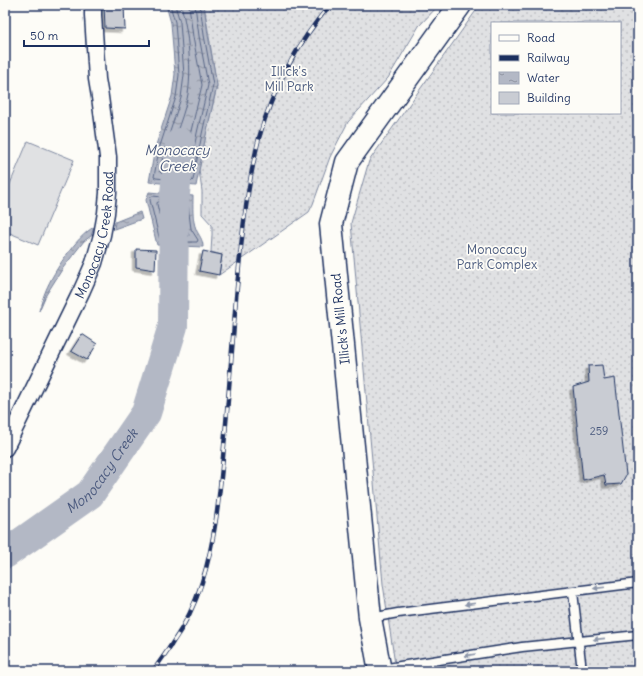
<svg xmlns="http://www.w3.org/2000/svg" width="643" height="676" font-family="Delius,sans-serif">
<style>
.grass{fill:url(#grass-dots);stroke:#7e88a0;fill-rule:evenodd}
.garden{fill:#e0e1e3;stroke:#7e88a0}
.water{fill:url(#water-ripples);stroke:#76819c}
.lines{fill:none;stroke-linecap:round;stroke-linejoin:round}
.shore{stroke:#586687;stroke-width:1}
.river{stroke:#b3b8c5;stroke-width:30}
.building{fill:#c9ccd3;stroke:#1b2f5e;filter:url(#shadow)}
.lane-casing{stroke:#1b2f5e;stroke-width:11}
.street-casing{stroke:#1b2f5e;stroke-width:19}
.secondary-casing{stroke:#1b2f5e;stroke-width:25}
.lane{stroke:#fdfcf7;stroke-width:8}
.street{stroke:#fdfcf7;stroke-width:16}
.secondary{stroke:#fdfcf7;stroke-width:22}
.rail-casing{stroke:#1b2f5e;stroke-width:4.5}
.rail{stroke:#fdfcf7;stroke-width:3;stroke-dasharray:9;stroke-linecap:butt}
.oneway{fill:#8c96aa}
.labels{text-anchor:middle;stroke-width:3.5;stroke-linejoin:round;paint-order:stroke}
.number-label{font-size:11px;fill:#46567b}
.park-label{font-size:13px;fill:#4c5c7f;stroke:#fdfcf7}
.street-label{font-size:13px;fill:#1b2f5e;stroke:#fdfcf7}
.water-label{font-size:14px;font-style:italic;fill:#49587d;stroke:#fdfcf7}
</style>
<defs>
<pattern id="grass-dots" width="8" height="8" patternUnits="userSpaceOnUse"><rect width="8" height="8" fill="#e0e1e3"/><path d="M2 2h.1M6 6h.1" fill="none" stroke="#c0c1c5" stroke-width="1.8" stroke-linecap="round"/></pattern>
<pattern id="water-ripples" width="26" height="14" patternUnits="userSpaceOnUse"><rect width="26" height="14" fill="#b3b8c5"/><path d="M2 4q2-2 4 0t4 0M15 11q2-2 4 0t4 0" fill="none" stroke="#9196a3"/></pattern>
<filter id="shadow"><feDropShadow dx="-3.5" dy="3.5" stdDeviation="0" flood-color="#0004"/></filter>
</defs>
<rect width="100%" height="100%" fill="#fdfcf7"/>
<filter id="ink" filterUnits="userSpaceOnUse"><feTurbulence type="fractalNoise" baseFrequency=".025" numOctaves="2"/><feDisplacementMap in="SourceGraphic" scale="8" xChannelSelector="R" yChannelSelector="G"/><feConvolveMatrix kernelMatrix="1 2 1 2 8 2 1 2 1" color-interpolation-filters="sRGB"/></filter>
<g filter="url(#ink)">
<path class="grass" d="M 204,5 L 439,5 L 419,26 L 388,78 L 348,122 L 330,157 L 313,204 L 309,212 L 219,275 L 222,255 L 211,252 L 212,235 L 212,225 L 202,214 L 202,191 L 199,170 L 206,134 L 217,87 Z
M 480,5 L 638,5 L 638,671 L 396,671 L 383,584 L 351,223 L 369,161 ZM 492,23 L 620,23 L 620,113 L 492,113 Z"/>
<path class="garden" d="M 28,141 L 74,160 L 38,245 L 5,231 L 5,196 Z"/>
<path class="water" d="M 166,5 L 204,5 L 208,35 L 217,85 L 206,135 L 196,186 L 149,182 L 155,148 L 172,96 L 175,74 L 171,23 Z
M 149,192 L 193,196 C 193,207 192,219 196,229 C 199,236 203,239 203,247 L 157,245 L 146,200 Z
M 140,212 L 142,219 L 114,229 L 115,222 Z
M 94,227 L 91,236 L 84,241 L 63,268 L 46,295 L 39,311 C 41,304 43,297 46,290 C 54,271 76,237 94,227 Z"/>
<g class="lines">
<path class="shore" d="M 170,5 L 175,22 L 179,75 L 176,97 L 159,149 L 154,177 L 156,178 L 191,182 L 193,180 L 202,134 L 213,85 L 204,35 L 200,5
M 175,5 L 180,22 L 184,75 L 181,98 L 164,150 L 160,172 L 162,174 L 187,176 L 189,174 L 197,133 L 208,85 L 199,36 L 195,5
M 181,5 C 188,31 193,73 187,99 C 182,122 171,143 167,166 L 169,168 L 182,170 L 184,168 L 191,131 L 202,85 L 193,37 L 189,5
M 153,196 L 188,200 L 189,213 L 191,229 L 198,240 L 197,242 L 172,242 L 160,241 L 150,200 L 151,197 Z
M 159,202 L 183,205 C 185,215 184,226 189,235 L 188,237 L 164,236 L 157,204 L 157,203 Z
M 165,209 L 177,210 L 180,229 L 179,231 L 170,231 L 169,230 L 164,211 Z"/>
<path class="river" id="s1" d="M 5,554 L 90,494 L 146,413 L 173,326 L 174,204 L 180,143"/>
</g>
<path class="building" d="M 104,5 L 124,5 L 125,29 L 105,28 Z
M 136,249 L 156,250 L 155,270 L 136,267 Z
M 203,251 L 222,255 L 219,275 L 199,271 Z
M 82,334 L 97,344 L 87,360 L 71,351 Z
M 602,365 L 604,380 L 615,378 L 626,475 L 621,484 L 606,485 L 604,475 L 583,480 L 573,387 L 589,382 L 588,366 Z"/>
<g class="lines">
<defs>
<path id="lane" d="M 573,592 L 582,671
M 371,618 L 398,613 L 638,583
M 381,669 L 522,647 L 638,635"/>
<g id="street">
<path id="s2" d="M 5,448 L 82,290 L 94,263 L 102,235 L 106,213 L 108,193 L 108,157 L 100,97 L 97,79 L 93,15 L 93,5"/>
</g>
<path id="secondary" d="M 380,671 L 370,618 L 331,224 L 347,162 L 460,5"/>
</defs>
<use href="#lane" class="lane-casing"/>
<use href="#street" class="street-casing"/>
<use href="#secondary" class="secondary-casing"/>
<use href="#lane" class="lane"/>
<use href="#street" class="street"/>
<use href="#secondary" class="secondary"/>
<defs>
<path id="rail" d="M 153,671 C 160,661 167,652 173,642 C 185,625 196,601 202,582 C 215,541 219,499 223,457 C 228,404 232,351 236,298 C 241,244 246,190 259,138 C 272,90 298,42 330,5"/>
</defs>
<use href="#rail" class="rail-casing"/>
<use href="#rail" class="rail"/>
</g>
<defs><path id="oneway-solid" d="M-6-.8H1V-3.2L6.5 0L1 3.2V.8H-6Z"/></defs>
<g class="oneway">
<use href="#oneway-solid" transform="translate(599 588) rotate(173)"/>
<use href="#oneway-solid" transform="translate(470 604) rotate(173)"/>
<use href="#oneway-solid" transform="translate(599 639) rotate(174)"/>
<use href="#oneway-solid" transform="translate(470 655) rotate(171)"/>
</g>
</g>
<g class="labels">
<g class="number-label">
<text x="599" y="435">259</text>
</g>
<g class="park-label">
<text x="289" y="76">Illick's<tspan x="289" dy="15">Mill Park</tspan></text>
<text x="497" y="254">Monocacy<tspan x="497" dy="15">Park Complex</tspan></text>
</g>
<g class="street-label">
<text dy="5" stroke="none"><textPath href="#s2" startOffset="233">Monocacy Creek Road</textPath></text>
<text transform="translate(340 319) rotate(-96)" y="5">Illick's Mill Road</text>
</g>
<g class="water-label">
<text x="177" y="155">Monocacy<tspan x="177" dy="16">Creek</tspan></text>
<text dy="5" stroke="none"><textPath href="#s1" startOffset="129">Monocacy Creek</textPath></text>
</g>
</g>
<rect width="643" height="676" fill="none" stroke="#fdfcf7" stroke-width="20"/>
<rect x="10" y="10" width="623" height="656" fill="none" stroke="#1b2f5e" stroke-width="1.5" filter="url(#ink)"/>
<rect x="491" y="22" width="130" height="92" fill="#fdfcf7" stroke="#a3aaba"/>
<rect x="499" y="35" width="20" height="6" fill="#fdfcf7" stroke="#a3aaba"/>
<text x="527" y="42" font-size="12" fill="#1b2f5e">Road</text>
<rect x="499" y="55" width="20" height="6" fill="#1b2f5e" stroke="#a3aaba"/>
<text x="527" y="62" font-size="12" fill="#1b2f5e">Railway</text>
<rect x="499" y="72" width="20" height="12" fill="url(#water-ripples)" stroke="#a3aaba"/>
<text x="527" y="82" font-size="12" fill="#1b2f5e">Water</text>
<rect x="499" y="92" width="20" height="12" fill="#c9ccd3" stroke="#a3aaba"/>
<text x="527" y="102" font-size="12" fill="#1b2f5e">Building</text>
<path d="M24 40v6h125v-6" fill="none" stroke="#1b2f5e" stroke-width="2"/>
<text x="30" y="40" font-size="12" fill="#1b2f5e" stroke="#fdfcf7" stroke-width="3" paint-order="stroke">50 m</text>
</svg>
